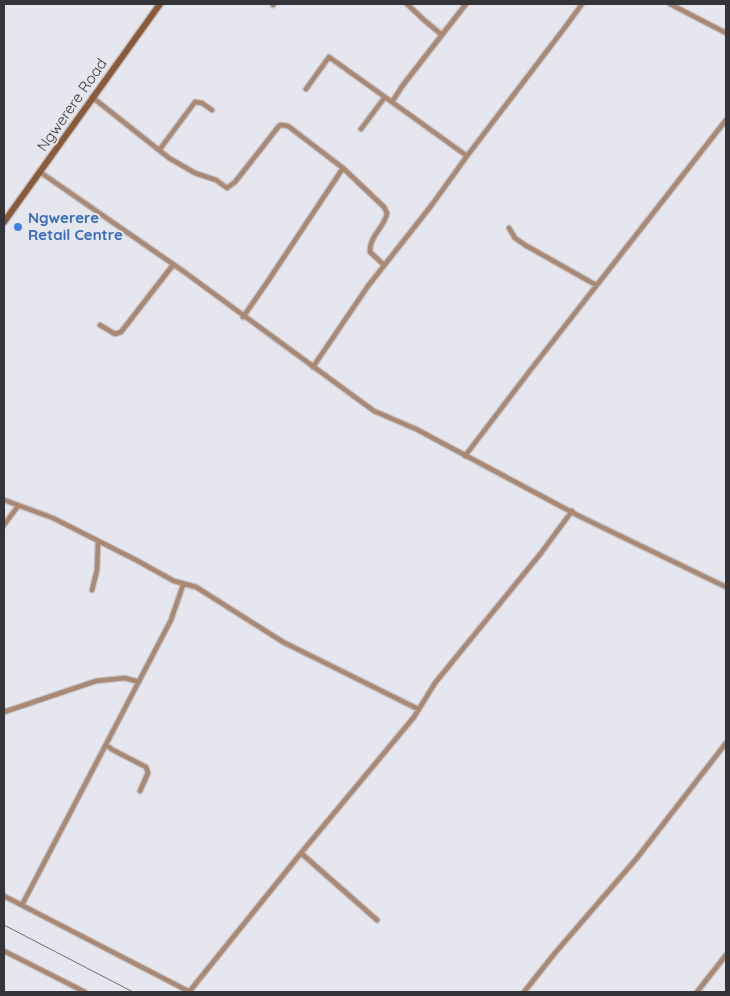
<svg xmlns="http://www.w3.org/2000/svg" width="730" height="996" font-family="Quicksand,sans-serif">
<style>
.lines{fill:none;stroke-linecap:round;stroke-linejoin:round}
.street-casing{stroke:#c3c3ca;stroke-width:7}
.secondary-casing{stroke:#c3c3ca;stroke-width:9}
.street{stroke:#ab8872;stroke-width:4.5}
.secondary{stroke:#8b5a38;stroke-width:6}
.rail{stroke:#6c6c71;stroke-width:1}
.shop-dot{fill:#3f7fe0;stroke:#e6e6ee;stroke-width:2}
.labels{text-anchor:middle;stroke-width:4;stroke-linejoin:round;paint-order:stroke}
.street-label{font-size:15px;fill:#353539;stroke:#e6e6ee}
.shop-label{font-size:15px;font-weight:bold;fill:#366cbe;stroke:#e6e6ee;text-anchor:start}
</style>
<rect width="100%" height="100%" fill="#e6e6ee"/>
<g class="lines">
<defs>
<path id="street" d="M 407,4 L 424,20 L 442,35
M 670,4 L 726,33
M 273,5 L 274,4
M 306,89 L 329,57 L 385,97
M 92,97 L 169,158 L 195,173 L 216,180 L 227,188 L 235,182 L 279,126 L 281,125 L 288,126 L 343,168 L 384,207 L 387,213 C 385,227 369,236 370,252 L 384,265
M 392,102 L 403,85 L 466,4
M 361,129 L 385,97 L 467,156
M 161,151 L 160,149 L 195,102 L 202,103 L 212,110
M 40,172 L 183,271 L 374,411 L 416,429 L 579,516 L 726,587
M 509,228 L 515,238 L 525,245 L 596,285
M 243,317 L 266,284 L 343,168
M 100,325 L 115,334 L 121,332 L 173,265
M 313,367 L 368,286 L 431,206 L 467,156 L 566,26 L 582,4
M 465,456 L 532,368 L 726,120
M 4,500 L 53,518 L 136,560 L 174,581 L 196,587 L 283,642 L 418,709
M 4,525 L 18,506
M 92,590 L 97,570 L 98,541
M 4,712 L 96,681 L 125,678 L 139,682
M 106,745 L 113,750 L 146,767 L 148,773 L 140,791
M 301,853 L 414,717 L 435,683 L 541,553 L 572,511
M 4,896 L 190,992
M 22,905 L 171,620 L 183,585
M 4,951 L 85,992
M 189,992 L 301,853 L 377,920
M 524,992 L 555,953 L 637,858 L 726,743
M 697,992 L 726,955"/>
<path id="secondary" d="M 4,222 L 160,4"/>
</defs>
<use href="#street" class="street-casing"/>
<use href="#secondary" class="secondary-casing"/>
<use href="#street" class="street"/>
<use href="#secondary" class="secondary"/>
<path class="rail" d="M 4,925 L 133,992"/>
</g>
<circle class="shop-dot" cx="18" cy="227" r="5"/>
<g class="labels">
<g class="street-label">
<text transform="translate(72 105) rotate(-55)" y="5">Ngwerere Road</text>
</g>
<g class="shop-label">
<text x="28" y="223">Ngwerere<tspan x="28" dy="17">Retail Centre</tspan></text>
</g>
</g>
<rect width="730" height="996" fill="none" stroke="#353539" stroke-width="10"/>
</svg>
